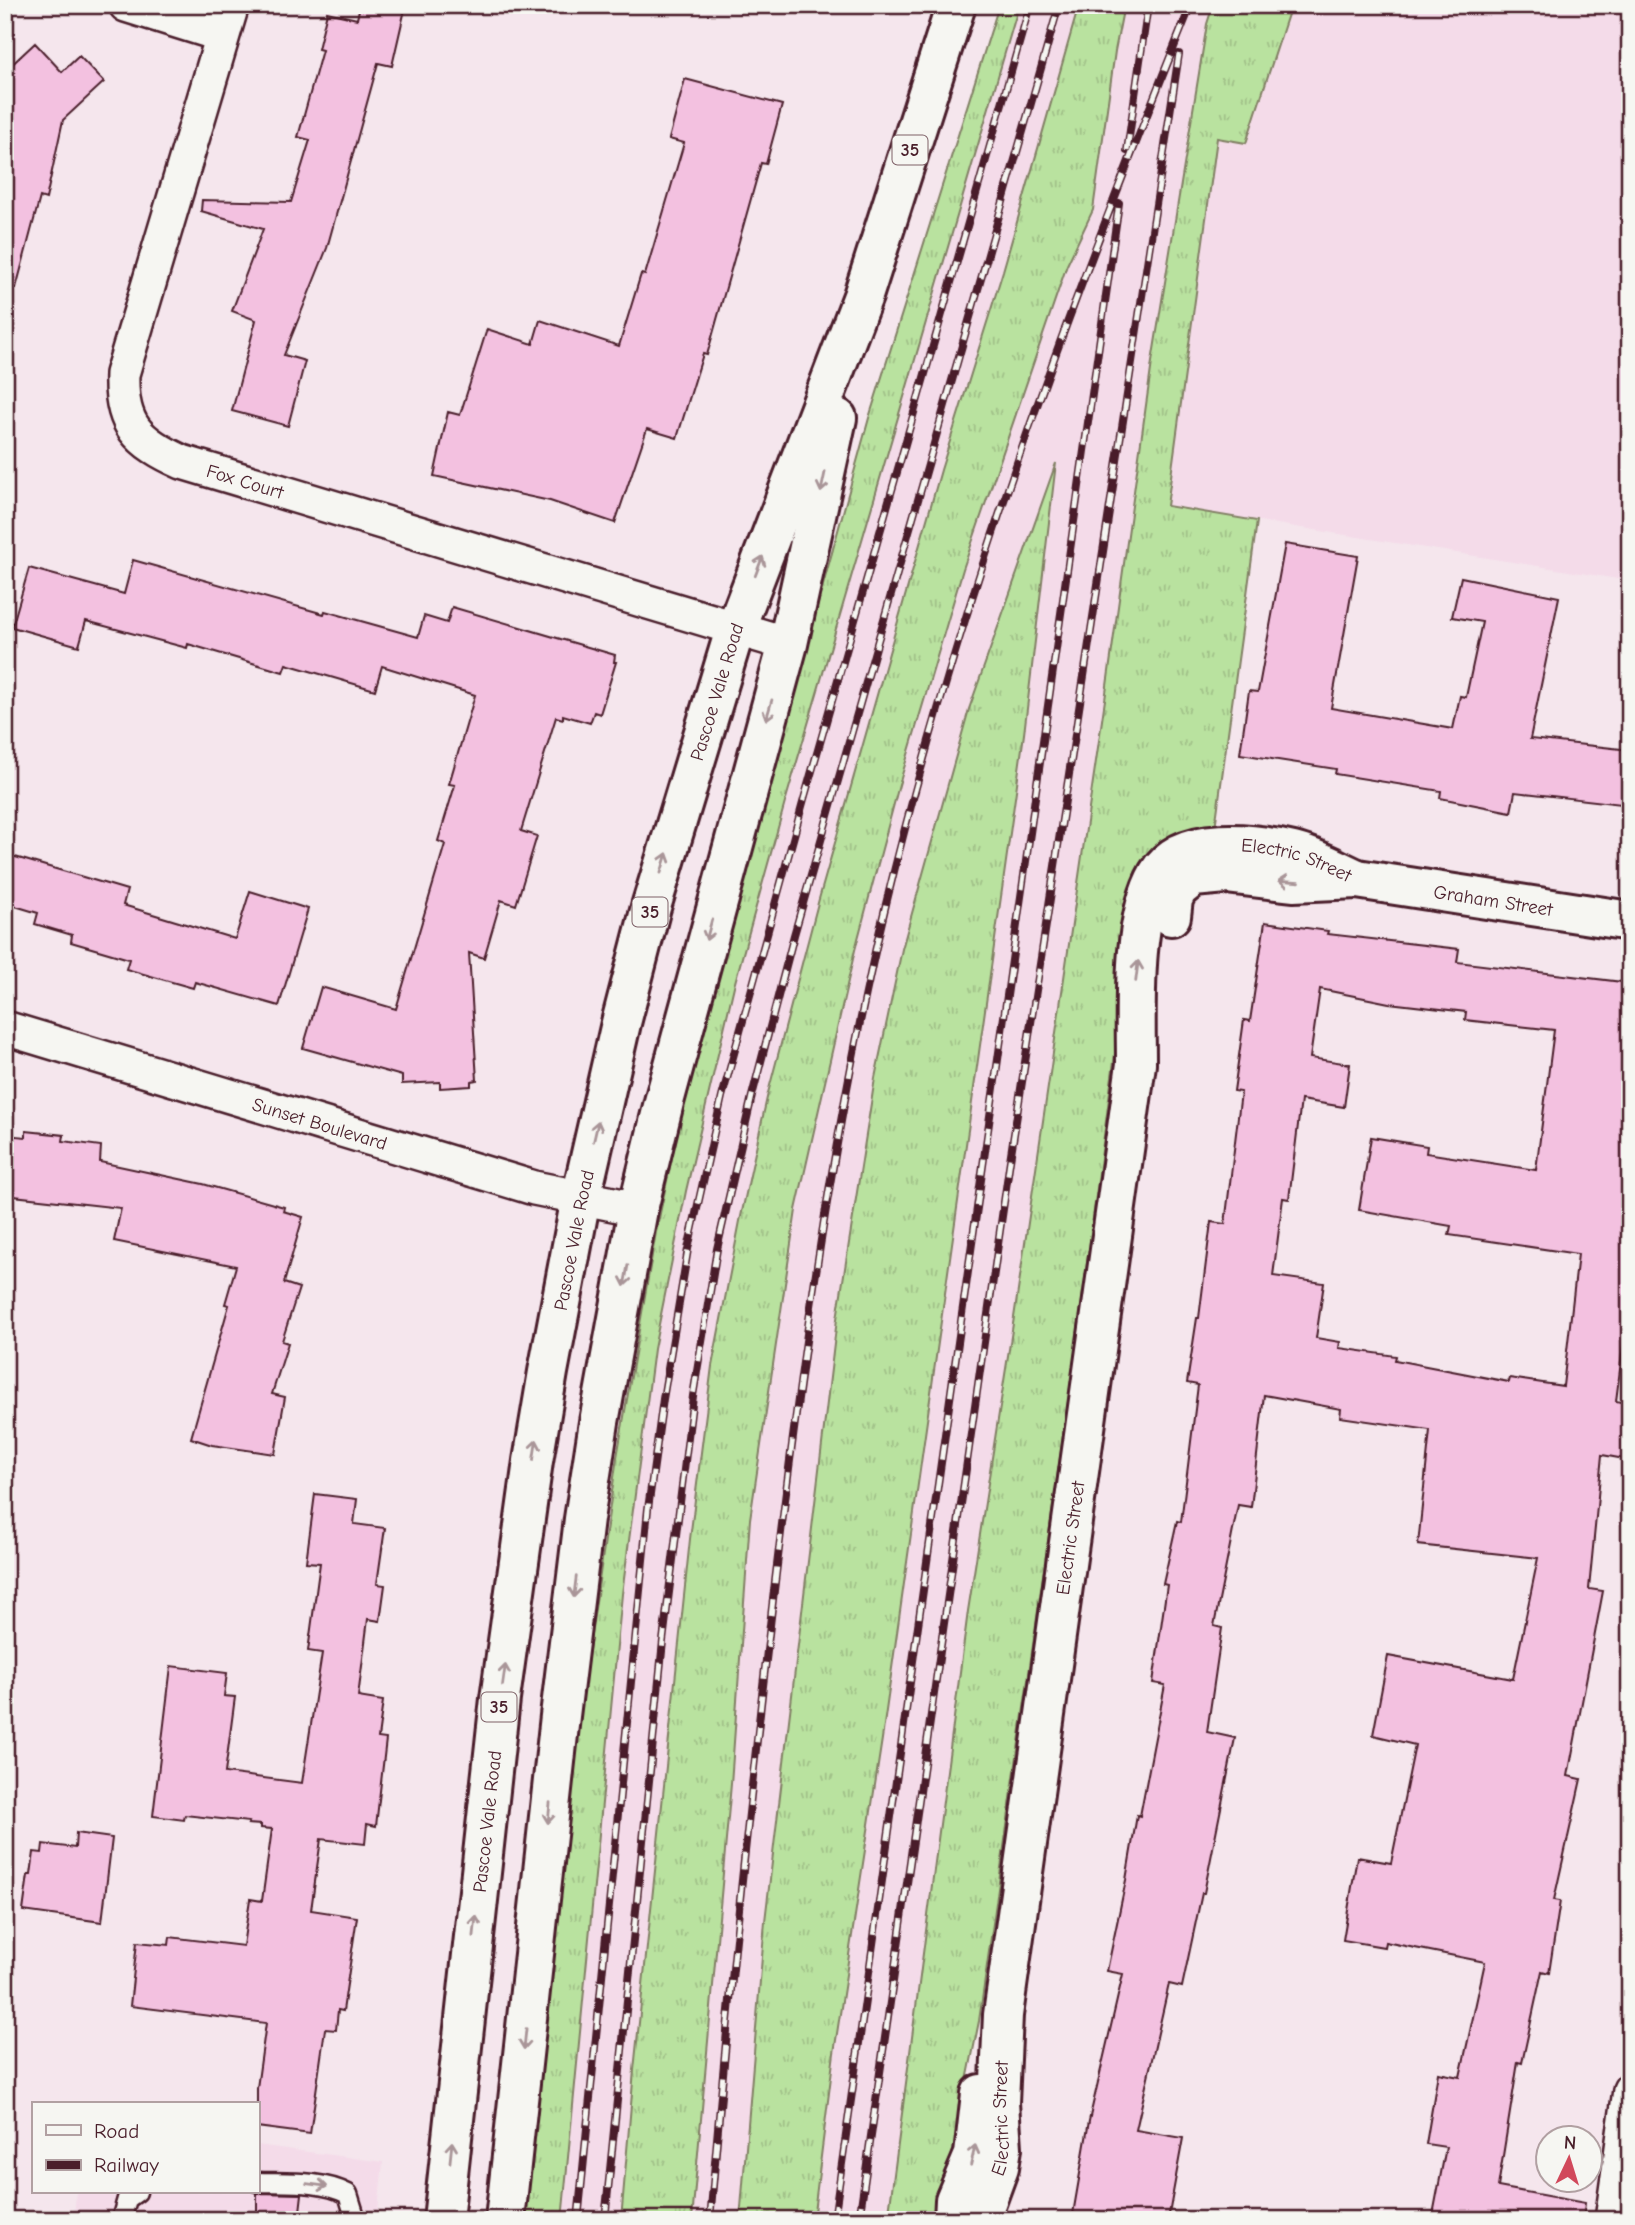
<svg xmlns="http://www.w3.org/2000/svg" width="1635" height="2225" font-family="'Comic Neue',sans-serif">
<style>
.built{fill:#f4dbe9}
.grass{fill:url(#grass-tufts);stroke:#828065;stroke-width:2}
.building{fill:#f3c1e0;stroke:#4a1f2b;stroke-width:2;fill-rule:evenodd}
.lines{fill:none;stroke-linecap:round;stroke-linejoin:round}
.lane-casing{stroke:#4a1f2b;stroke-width:23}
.street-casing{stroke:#4a1f2b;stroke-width:38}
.secondary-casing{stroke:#4a1f2b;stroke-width:44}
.primary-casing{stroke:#4a1f2b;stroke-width:44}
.lane{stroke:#f6f6f2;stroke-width:18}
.street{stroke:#f6f6f2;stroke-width:33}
.secondary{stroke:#f6f6f2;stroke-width:38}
.primary{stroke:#f6f6f2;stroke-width:38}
.rail-casing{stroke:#4a1f2b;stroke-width:8}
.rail{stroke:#f6f6f2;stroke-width:5;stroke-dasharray:16;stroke-linecap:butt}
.oneway{stroke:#a99598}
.labels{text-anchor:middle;stroke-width:5;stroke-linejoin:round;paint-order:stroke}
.shield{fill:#f6f6f2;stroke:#7e6067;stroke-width:2}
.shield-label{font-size:18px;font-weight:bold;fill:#4a1f2b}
.street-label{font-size:19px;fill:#4a1f2b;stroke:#f6f6f2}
</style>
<defs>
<pattern id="grass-tufts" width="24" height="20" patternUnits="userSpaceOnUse" patternTransform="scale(1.75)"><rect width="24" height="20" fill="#b9e29f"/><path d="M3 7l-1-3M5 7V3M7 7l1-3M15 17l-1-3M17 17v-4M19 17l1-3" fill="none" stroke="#a1c189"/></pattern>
</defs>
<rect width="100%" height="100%" fill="#f5e6ed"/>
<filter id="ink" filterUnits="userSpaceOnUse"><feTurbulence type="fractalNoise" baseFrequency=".0143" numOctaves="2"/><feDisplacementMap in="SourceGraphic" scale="14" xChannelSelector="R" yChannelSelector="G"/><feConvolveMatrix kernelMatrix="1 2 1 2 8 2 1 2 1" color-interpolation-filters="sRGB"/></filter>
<g filter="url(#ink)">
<path class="built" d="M 1019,5 L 1079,5 L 1003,271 L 941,470 L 819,899 L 768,1093 L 740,1221 L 712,1366 L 690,1539 L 634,2070 L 621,2220 L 562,2220 L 622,1594 L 654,1349 L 686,1191 L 734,986 L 786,799 Z
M 1124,5 L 1213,5 L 1207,24 L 1152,362 L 1106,693 L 1015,1311 L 968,1611 L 888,2220 L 813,2220 L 834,2053 L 882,1739 L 1024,734 L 1055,467 L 969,709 L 902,949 L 875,1078 L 837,1319 L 765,1921 L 740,2220 L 692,2220 L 731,1784 L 750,1519 L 796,1210 L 855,950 L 899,785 L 963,569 L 1067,265 L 1093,210 L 1115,51 Z
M 1291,5 L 1630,5 L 1630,581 L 1167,506 L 1217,138 L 1246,143 Z
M 257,2145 L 383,2162 L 377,2220 L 74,2220 L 76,2192 L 257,2192 Z"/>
<path class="grass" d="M 999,5 L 1019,5 L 786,799 L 734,986 L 686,1191 L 654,1349 L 622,1594 L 562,2220 L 524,2220 L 584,1684 L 617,1457 L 656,1232 L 694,1054 L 869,418 Z
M 1079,5 L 1124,5 L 1115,51 L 1093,210 L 1067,265 L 963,569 L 899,785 L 855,950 L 796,1210 L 750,1519 L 731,1784 L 692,2220 L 621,2220 L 634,2070 L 690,1539 L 712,1366 L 740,1221 L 768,1093 L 819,899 L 941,470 L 1003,271 Z
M 1213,5 L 1291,5 L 1246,143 L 1217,138 L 1167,506 L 1257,521 L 1215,828 L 1136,897 L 1074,1360 L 979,2021 L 947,2180 L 945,2220 L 888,2220 L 968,1611 L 1015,1311 L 1106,693 L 1152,362 L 1207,24 Z
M 1056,463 L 1024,734 L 882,1739 L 834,2053 L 813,2220 L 740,2220 L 765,1921 L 837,1319 L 875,1078 L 902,949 L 969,709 Z"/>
<path class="building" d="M 360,5 L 406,5 L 392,66 L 378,63 L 327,248 L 284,355 L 305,361 L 288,426 L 232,411 L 256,320 L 232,311 L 263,229 L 201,211 L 202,200 L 291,202 L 310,140 L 298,137 L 322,50 L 318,49 L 327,12 L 357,19 Z
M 35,43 L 62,72 L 79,56 L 104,82 L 63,120 L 46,199 L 40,197 L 16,288 L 5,286 L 5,71 Z
M 685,79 L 782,105 L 766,164 L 761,163 L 707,355 L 703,354 L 677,438 L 647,429 L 615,523 L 550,501 L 434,476 L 448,412 L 460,415 L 487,329 L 533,344 L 540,320 L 619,346 L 641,274 L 645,275 L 684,143 L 669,139 Z
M 1285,544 L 1358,556 L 1331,708 L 1453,729 L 1460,696 L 1466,697 L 1482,622 L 1452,617 L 1461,577 L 1559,597 L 1530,739 L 1630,750 L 1630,805 L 1515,792 L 1511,812 L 1440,798 L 1441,791 L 1335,774 L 1336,769 L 1240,754 L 1249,691 L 1258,692 Z
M 133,560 L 324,614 L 325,611 L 418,637 L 424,616 L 447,623 L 452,607 L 615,655 L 614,662 L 616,662 L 600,714 L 594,712 L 590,723 L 563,715 L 563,719 L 556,717 L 521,831 L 537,836 L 516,905 L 501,900 L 484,958 L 469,953 L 477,1080 L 471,1081 L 471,1086 L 440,1088 L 440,1082 L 402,1084 L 402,1076 L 303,1048 L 321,987 L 396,1009 L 445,844 L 438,841 L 455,785 L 449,784 L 475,695 L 382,666 L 375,690 L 286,664 L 283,672 L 188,644 L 187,648 L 86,621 L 79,646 L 12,627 L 29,568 L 124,594 Z
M 5,854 L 127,890 L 123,905 L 235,939 L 250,891 L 308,909 L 279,1006 L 195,982 L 193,988 L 126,969 L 129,959 L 71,942 L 72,935 L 35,924 L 38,913 L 5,903 Z
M 1265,922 L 1328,931 L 1327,934 L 1459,949 L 1457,962 L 1630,983 L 1630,1291 L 1616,1401 L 1630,1404 L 1630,1460 L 1602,1455 L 1589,1589 L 1603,1591 L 1568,1776 L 1581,1779 L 1554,1900 L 1560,1901 L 1549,1973 L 1542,1971 L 1522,2063 L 1518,2062 L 1498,2187 L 1585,2203 L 1583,2220 L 1432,2220 L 1446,2147 L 1426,2144 L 1438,2073 L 1460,2077 L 1485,1962 L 1385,1942 L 1384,1947 L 1343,1940 L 1357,1857 L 1391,1863 L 1415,1745 L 1373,1735 L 1388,1656 L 1513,1679 L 1538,1558 L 1418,1545 L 1430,1430 L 1340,1417 L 1341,1409 L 1264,1395 L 1251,1507 L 1238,1505 L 1214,1626 L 1222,1628 L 1207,1732 L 1235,1738 L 1204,1893 L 1202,1893 L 1182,1987 L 1169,1984 L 1136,2130 L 1183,2138 L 1168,2220 L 1072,2220 L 1089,2121 L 1123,1974 L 1107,1971 L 1126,1880 L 1137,1815 L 1140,1816 L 1165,1685 L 1153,1683 L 1167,1585 L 1163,1584 L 1177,1521 L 1181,1522 L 1198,1385 L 1187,1383 L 1197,1318 L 1199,1318 L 1211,1222 L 1225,1224 L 1241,1092 L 1234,1091 L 1244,1020 L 1250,1021 ZM 1320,989 L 1389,1003 L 1466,1012 L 1465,1020 L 1554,1030 L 1536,1170 L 1426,1153 L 1427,1146 L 1371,1137 L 1359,1210 L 1451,1226 L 1449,1235 L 1578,1254 L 1563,1386 L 1510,1378 L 1509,1382 L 1395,1360 L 1396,1356 L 1339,1348 L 1340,1342 L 1316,1338 L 1324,1283 L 1273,1276 L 1283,1198 L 1289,1199 L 1301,1100 L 1344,1107 L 1350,1064 L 1310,1058 Z
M 26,1131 L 64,1135 L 63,1141 L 101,1146 L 100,1162 L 203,1184 L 284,1207 L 283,1211 L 303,1217 L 284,1283 L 299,1288 L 282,1341 L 288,1343 L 272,1394 L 285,1397 L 275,1454 L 212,1445 L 191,1438 L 229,1305 L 225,1304 L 236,1266 L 114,1241 L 121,1208 L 5,1195 L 5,1135 L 26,1137 Z
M 315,1494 L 357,1499 L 354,1524 L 385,1528 L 377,1584 L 385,1585 L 380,1621 L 368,1619 L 358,1697 L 383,1701 L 378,1738 L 386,1739 L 376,1826 L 367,1824 L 365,1844 L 321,1839 L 311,1910 L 357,1917 L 343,2011 L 338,2010 L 336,2030 L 325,2029 L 310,2134 L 257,2127 L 257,2088 L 266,2023 L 130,2006 L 137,1942 L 169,1945 L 170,1937 L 243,1946 L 250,1899 L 262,1901 L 272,1829 L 261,1828 L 261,1825 L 248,1824 L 249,1822 L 185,1815 L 184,1820 L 153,1816 L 171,1666 L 227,1673 L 224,1696 L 235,1697 L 225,1773 L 302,1783 L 322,1653 L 308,1651 L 320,1563 L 306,1562 Z
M 76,1833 L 112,1838 L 102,1922 L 23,1911 L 28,1875 L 31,1875 L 34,1852 L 42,1853 L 43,1844 L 75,1848 Z
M 257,2193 L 302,2194 L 299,2220 L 257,2220 Z"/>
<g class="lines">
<defs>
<path id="lane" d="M 257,2182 C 287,2183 321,2180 348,2194 L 356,2220
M 121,2220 L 127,2199 L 137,2192"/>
<g id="street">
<path d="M 126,5 L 222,35"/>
<path id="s1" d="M 232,5 L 122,374 C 120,425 138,442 182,462 L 788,644"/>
<path id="s2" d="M 5,1028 L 534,1188 L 638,1209"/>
<path d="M 1612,2220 L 1630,2090"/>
</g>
<g id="secondary">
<path id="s3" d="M 1171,916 L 1173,899 L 1178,889 L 1193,877 L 1226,874 L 1293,882 L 1357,879 L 1630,921"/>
<path d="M 954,2220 L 955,2200 L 974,2155 L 981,2094"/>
<path id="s4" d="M 982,2220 L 984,2208 L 999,2167 L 1002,2148 L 999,2103 L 1003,2015 L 1136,1064 C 1136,1010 1131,920 1158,874 C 1182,833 1255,843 1293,852 C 1314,857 1337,870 1357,879"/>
</g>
<g id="primary">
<path id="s5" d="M 443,2220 L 500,1699 L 533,1461 L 548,1372 L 581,1198 L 621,1023 L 651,907 L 735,630 L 863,296 L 956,5"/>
<path d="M 505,2220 L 560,1716 L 584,1519 L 599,1422 L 638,1209 L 664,1102 L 788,644 L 837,418"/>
</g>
</defs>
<use href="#lane" class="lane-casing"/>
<use href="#street" class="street-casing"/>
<use href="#secondary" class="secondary-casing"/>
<use href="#primary" class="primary-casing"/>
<use href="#lane" class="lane"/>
<use href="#street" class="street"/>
<use href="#secondary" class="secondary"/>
<use href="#primary" class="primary"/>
<defs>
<path id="rail" d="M 1127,151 L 1148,5
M 578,2220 L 648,1509 L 663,1399 L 688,1249 L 722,1097 L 804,799 L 1030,5
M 605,2220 L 663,1641 L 693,1396 L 717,1249 L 752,1096 L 794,935 L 1059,5
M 710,2220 C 728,2007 750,1794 775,1582 C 802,1355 833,1127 886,904 C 960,596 1072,299 1191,5
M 834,2220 L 1119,203
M 859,2220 L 1009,1167 L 1179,54"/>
</defs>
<use href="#rail" class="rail-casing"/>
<use href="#rail" class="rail"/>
</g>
<defs><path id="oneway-shaft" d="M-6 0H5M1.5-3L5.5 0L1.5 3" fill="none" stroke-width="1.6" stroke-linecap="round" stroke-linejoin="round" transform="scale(1.75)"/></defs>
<g class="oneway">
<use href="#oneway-shaft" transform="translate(823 482) rotate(102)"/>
<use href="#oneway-shaft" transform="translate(759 566) rotate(-69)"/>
<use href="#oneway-shaft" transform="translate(769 710) rotate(106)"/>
<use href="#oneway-shaft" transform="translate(664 863) rotate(-73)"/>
<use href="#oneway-shaft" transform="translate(1289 881) rotate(-176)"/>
<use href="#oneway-shaft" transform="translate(709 930) rotate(105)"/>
<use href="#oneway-shaft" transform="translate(1137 971) rotate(-83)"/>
<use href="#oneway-shaft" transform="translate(596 1131) rotate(-77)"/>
<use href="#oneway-shaft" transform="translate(626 1276) rotate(100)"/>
<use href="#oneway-shaft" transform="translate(535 1450) rotate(-81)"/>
<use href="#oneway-shaft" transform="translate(575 1587) rotate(97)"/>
<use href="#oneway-shaft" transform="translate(504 1675) rotate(-82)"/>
<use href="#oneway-shaft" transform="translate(549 1813) rotate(96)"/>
<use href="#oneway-shaft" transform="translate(475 1926) rotate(-84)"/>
<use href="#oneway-shaft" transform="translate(525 2039) rotate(96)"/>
<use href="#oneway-shaft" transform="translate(451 2152) rotate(-84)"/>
<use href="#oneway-shaft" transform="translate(973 2155) rotate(-77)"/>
<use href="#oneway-shaft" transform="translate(317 2185) rotate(7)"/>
</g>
</g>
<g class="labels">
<g class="shield">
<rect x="892.5" y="135.5" width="35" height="29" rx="5"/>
<rect x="632.5" y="897.5" width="35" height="29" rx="5"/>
<rect x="481.5" y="1692.5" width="35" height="29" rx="5"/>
</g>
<g class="shield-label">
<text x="910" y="156">35</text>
<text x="650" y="918">35</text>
<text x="499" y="1713">35</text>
</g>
<g class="street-label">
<text dy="7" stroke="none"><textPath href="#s1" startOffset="567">Fox Court</textPath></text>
<text dy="7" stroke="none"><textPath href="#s5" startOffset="1556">Pascoe Vale Road</textPath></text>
<text dy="7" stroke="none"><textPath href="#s4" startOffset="1512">Electric Street</textPath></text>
<text dy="7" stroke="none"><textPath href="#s3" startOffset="350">Graham Street</textPath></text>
<text dy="7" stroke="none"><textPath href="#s2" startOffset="329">Sunset Boulevard</textPath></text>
<text dy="7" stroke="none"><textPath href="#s5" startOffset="989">Pascoe Vale Road</textPath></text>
<text dy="7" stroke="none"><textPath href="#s4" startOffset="690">Electric Street</textPath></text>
<text dy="7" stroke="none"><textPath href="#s5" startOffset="401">Pascoe Vale Road</textPath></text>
<text dy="7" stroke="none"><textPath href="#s4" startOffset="105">Electric Street</textPath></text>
</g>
</g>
<rect width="1635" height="2225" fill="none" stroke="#f6f6f2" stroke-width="28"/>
<rect x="14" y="14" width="1607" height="2197" fill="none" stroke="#4a1f2b" stroke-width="2.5" filter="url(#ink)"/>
<rect x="32" y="2102" width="228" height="91" fill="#f6f6f2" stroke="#b1a0a2" stroke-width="2"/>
<rect x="46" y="2125" width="35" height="10" fill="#f6f6f2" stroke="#b1a0a2" stroke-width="2"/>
<text x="94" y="2138" font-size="21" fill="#4a1f2b">Road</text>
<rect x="46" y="2160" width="35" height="10" fill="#4a1f2b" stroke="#b1a0a2" stroke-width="2"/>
<text x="94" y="2172" font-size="21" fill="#4a1f2b">Railway</text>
<g transform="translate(1569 2159) rotate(4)"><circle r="33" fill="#f6f6f2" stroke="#b1a0a2" stroke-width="2"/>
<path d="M0-5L12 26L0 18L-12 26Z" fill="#d1495b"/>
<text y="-10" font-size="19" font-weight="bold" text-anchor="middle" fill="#4a1f2b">N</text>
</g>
</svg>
